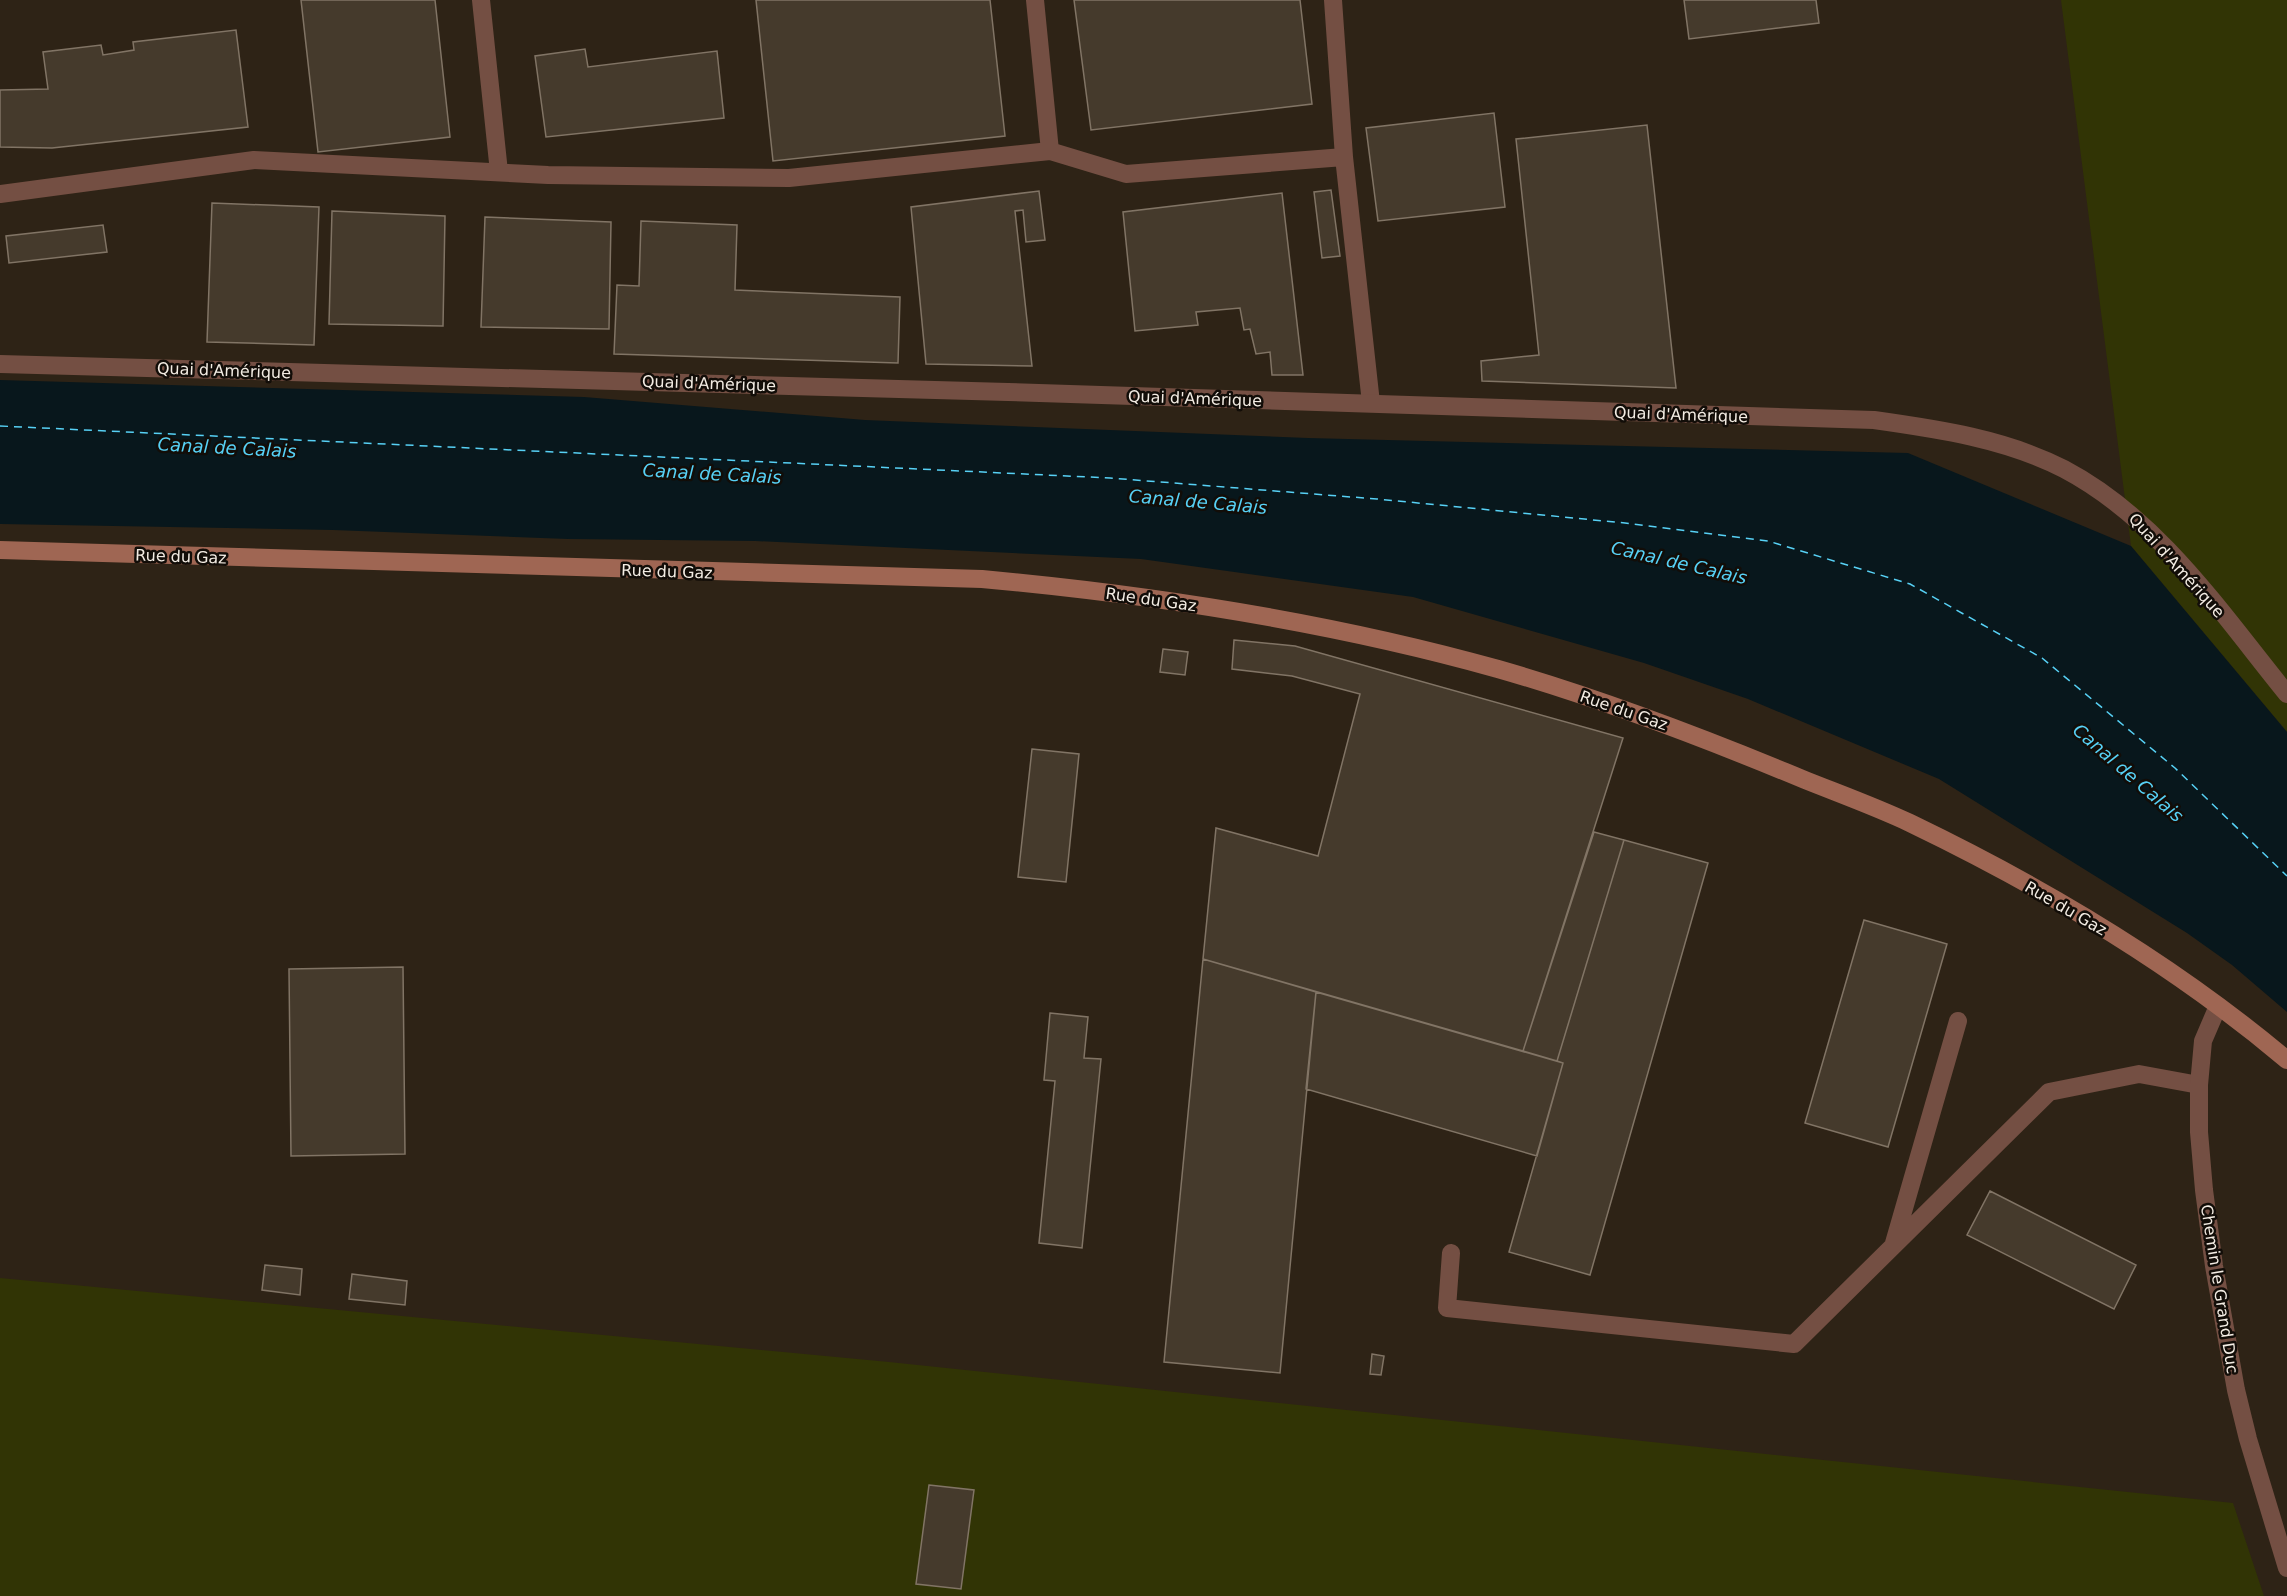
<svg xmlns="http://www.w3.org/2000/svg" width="2287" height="1596" font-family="'DejaVu Sans',sans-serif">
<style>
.green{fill:#313405}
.water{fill:#08171c}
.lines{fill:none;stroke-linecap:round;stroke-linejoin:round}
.ferry{stroke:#57d1f5;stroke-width:1.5;stroke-dasharray:8 6;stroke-linecap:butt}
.building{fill:#453a2c;stroke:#817465;stroke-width:1.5}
.lane{stroke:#744f43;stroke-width:18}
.street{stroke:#744f43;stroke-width:18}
.secondary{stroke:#9f6653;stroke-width:18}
.labels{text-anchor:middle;stroke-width:5;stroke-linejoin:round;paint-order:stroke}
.street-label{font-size:16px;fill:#f3ece3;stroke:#120d08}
.water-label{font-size:18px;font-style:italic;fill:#57d1f5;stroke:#120d08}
</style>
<rect width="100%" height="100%" fill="#2e2316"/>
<path class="green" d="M 2061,0 L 2287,0 L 2287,732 L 2131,546 Z
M 0,1278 L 889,1362 L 2233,1503 L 2264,1596 L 0,1596 Z"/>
<path class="water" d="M 0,380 L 584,397 L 865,420 L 1308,438 L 1908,453 L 2131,546 L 2287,732 L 2287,1012 L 2232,965 L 2187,933 L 1939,779 L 1748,699 L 1644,663 L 1413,597 L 1141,559 L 755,541 L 568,539 L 333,530 L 0,524 Z"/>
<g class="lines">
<path class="ferry" d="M 0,426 L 1110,478 L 1377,499 L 1625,523 L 1768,541 L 1910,584 L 2042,658 L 2175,768 L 2287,876"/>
</g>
<path class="building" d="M 301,0 L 435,0 L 450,137 L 318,152 Z
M 756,0 L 990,0 L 1005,136 L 773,161 Z
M 1074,0 L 1300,0 L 1312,104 L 1091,130 Z
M 1684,0 L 1816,0 L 1819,23 L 1689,39 Z
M 236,30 L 248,127 L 52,148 L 0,147 L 0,90 L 48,89 L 43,52 L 101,45 L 103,55 L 134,50 L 133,42 Z
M 585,49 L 588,67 L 717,51 L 724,118 L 546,137 L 535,56 Z
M 1494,113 L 1505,207 L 1378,221 L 1366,128 Z
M 1647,125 L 1676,388 L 1482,381 L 1481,361 L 1539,355 L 1516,139 Z
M 1331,190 L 1340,256 L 1322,258 L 1314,192 Z
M 1039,191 L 1045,240 L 1026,242 L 1023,210 L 1015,211 L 1032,366 L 926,364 L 911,207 Z
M 1282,193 L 1303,375 L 1272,375 L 1270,352 L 1256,354 L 1250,329 L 1244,330 L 1240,308 L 1196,312 L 1198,325 L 1135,331 L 1123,212 Z
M 212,203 L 319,207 L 314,345 L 207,342 Z
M 332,211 L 445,216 L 443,326 L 329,324 Z
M 485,217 L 611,222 L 609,329 L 481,327 Z
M 641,221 L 737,225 L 735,290 L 900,297 L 898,363 L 614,354 L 617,285 L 639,286 Z
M 103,225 L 107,252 L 9,263 L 6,236 Z
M 1234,640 L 1295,646 L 1623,738 L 1523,1051 L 1203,959 L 1216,828 L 1318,856 L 1360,694 L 1292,676 L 1232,669 Z
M 1163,649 L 1188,652 L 1185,675 L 1160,672 Z
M 1032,749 L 1079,754 L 1066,882 L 1018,877 Z
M 1594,832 L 1624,840 L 1557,1061 L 1523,1051 Z
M 1624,840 L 1708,863 L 1590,1275 L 1509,1252 L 1563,1063 L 1557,1061 Z
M 1864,920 L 1947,944 L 1888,1147 L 1805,1123 Z
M 1203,959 L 1316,992 L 1280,1373 L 1164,1362 Z
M 403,967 L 405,1154 L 291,1156 L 289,969 Z
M 1316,992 L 1563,1063 L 1537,1156 L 1306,1089 Z
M 1050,1013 L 1088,1017 L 1084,1058 L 1101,1059 L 1082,1248 L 1039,1243 L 1055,1081 L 1044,1080 Z
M 1990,1191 L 2136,1265 L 2114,1309 L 1967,1235 Z
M 265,1265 L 302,1269 L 300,1295 L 262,1290 Z
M 352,1274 L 407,1281 L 405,1305 L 349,1299 Z
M 1372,1354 L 1384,1356 L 1381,1375 L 1370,1374 Z
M 929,1485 L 974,1490 L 961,1589 L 916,1584 Z"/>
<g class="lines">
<path class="lane" d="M 481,0 L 499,172
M 1050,151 L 1126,174 L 1344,157 L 1333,0
M 1344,157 L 1371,403
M 0,194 L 254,160 L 548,175 L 789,178 L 1050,151 L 1035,0
M 1894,1243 L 1958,1021
M 1451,1253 L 1447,1308 L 1794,1344 L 2049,1092 L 2139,1074 L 2199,1085"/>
<path class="street" d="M 0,364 L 1008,392 L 1874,420 C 1938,429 2006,439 2064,469 C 2159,519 2221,613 2287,694
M 2218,1006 L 2203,1041 L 2199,1085 L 2199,1132 L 2204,1190 L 2214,1266 L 2236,1390 L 2248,1439 L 2287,1568"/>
<path class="secondary" d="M 0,550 L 982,579 C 1156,595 1330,622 1498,669 C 1603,699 1704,738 1805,780 C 1840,794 1876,807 1910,823 C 2043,887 2173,964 2287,1060"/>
</g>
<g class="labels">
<g class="street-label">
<text transform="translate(224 370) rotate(2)" y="6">Quai d'Amérique</text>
<text transform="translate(709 383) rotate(2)" y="6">Quai d'Amérique</text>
<text transform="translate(1195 398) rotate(2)" y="6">Quai d'Amérique</text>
<text transform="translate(1681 414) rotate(2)" y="6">Quai d'Amérique</text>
<text transform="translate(181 556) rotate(2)" y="6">Rue du Gaz</text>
<text transform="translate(2177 565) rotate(48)" y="6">Quai d'Amérique</text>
<text transform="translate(667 571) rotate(2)" y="6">Rue du Gaz</text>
<text transform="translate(1151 599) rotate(8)" y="6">Rue du Gaz</text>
<text transform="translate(1624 710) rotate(19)" y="6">Rue du Gaz</text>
<text transform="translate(2066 908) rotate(30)" y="6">Rue du Gaz</text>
<text transform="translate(2220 1289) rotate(81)" y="6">Chemin le Grand Duc</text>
</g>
<g class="water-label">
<text transform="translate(227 448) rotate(3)" y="6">Canal de Calais</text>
<text transform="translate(712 474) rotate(3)" y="6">Canal de Calais</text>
<text transform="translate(1198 502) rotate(5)" y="6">Canal de Calais</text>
<text transform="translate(1679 563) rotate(13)" y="6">Canal de Calais</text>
<text transform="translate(2128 773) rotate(41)" y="6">Canal de Calais</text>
</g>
</g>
</svg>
